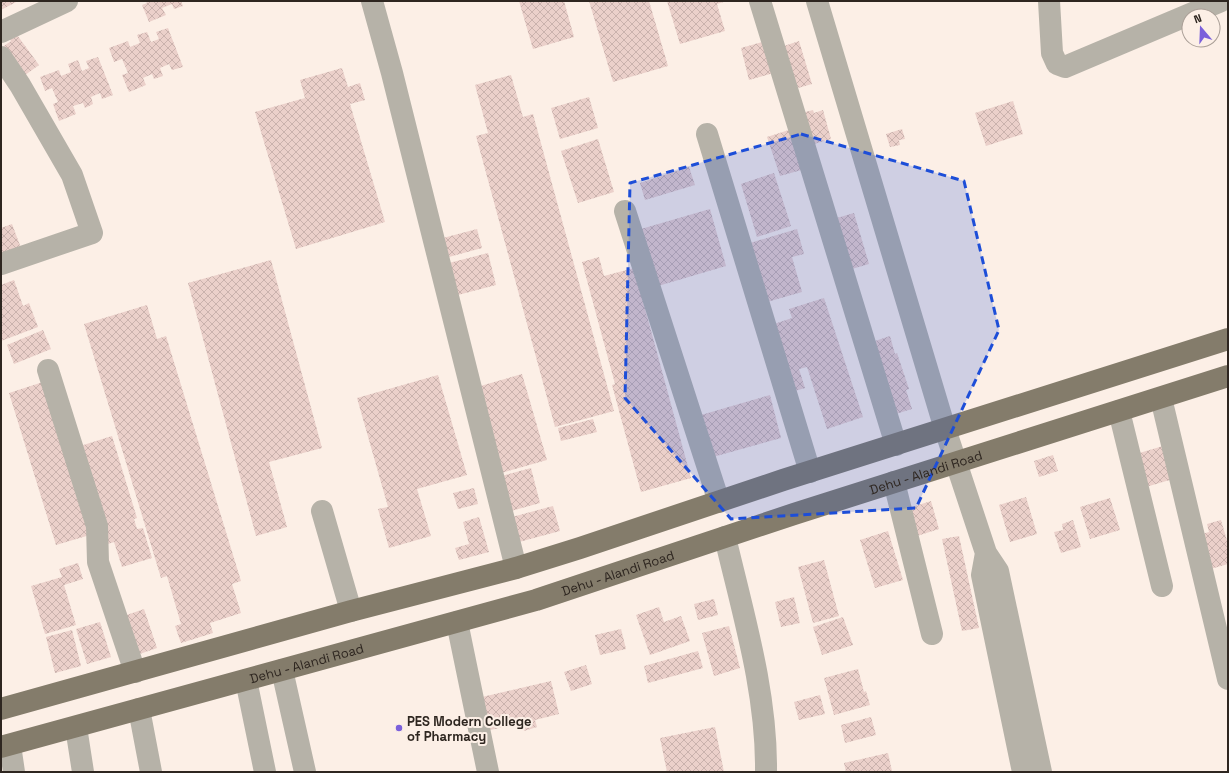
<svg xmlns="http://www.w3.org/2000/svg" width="1229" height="773" font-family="'Space Grotesk',sans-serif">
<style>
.building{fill:url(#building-cross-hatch)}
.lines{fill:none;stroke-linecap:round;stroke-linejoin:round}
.minor{stroke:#b6b2a8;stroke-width:22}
.major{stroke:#847c6b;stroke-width:22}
.marked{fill:#1d4ed8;fill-opacity:0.2;stroke:#1d4ed8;stroke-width:3;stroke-dasharray:8 5;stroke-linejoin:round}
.poi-dot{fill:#7b60db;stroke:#fcefe6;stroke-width:1.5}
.labels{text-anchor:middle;stroke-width:4;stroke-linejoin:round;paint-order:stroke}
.street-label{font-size:13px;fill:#2e2620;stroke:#fcefe6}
.poi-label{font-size:13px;font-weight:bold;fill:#2e2620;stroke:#fcefe6;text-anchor:start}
</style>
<defs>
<pattern id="building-cross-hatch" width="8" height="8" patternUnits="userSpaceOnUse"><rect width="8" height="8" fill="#ebd0ca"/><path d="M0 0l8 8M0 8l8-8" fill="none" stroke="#cab2ad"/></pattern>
</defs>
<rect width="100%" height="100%" fill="#fcefe6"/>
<path class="building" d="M 1,1 L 18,1 L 1,10 Z
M 146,1 L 181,1 L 183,6 L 174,9 L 172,4 L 162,8 L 166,15 L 149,22 L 142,5 L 147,3 Z
M 519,1 L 564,1 L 574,37 L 533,49 Z
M 589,1 L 649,1 L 668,66 L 613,82 Z
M 667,1 L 727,1 L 717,4 L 725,31 L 680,44 Z
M 12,28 L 39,65 L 21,78 L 1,48 L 11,41 L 5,34 Z
M 168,28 L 183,67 L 172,70 L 169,64 L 160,68 L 163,76 L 154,79 L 152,74 L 143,78 L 146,85 L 129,92 L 122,75 L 128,73 L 122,59 L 114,62 L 109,48 L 128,41 L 130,47 L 140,43 L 137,35 L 147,32 L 151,42 L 159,39 L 156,32 Z
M 766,41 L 774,73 L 749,80 L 741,48 Z
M 799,41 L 812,84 L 791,90 L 778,48 Z
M 98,57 L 113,95 L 102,99 L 100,93 L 91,97 L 93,104 L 85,108 L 83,103 L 73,106 L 76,114 L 59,121 L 53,104 L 58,102 L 52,88 L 45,91 L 40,77 L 59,70 L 61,76 L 71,72 L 68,64 L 78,60 L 82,71 L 89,68 L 86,61 Z
M 342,68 L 348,87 L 360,83 L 365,100 L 350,104 L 385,222 L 296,249 L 255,112 L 305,98 L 300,80 Z
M 511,75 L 523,117 L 533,114 L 614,411 L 555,427 L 476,136 L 488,133 L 475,85 Z
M 589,97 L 598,128 L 560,139 L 551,108 Z
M 1013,101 L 1023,134 L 986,146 L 975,113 Z
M 813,110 L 814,113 L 823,110 L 831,139 L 807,146 L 798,114 Z
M 792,129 L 805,169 L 780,176 L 767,137 Z
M 902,129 L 905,139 L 899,140 L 900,145 L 890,147 L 886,134 Z
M 598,139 L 614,192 L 578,203 L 561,151 Z
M 689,167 L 695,185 L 645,200 L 640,183 Z
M 774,173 L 791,226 L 757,237 L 741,184 Z
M 710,209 L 726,266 L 658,286 L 641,229 Z
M 854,213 L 869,264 L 845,271 L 830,220 Z
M 12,224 L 21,248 L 1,255 L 1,228 Z
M 477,229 L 482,248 L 449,257 L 443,238 Z
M 797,229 L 804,254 L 792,257 L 802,292 L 767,302 L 750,243 Z
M 488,253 L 496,285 L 458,295 L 449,263 Z
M 599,257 L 604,276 L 634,268 L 691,478 L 641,492 L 612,385 L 615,384 L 582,262 Z
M 271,260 L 322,448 L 269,462 L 287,527 L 256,536 L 188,283 Z
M 14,280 L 23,306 L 29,303 L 38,327 L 1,341 L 1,285 Z
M 824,298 L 863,417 L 827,429 L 807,367 L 799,369 L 805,388 L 795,391 L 774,324 L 792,318 L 789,309 Z
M 147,305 L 157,339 L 166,336 L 241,581 L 232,584 L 241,613 L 210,623 L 213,633 L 181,643 L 175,626 L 181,624 L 167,576 L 161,578 L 84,324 Z
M 43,330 L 51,349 L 14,364 L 7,345 Z
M 890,336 L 895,354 L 897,353 L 909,389 L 906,390 L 912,409 L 889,416 L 866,344 Z
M 522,374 L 547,460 L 501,473 L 477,387 Z
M 438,375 L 467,475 L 417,489 L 431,536 L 389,548 L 378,509 L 388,507 L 357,398 Z
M 43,382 L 90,535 L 56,545 L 9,393 Z
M 770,395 L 781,438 L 713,457 L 701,415 Z
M 593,419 L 597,432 L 561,441 L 558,428 Z
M 112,436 L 137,518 L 134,519 L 137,529 L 143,528 L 152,558 L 122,567 L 114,542 L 108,544 L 77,447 Z
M 1163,446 L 1173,479 L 1146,487 L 1136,454 Z
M 1053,455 L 1058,471 L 1039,477 L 1034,461 Z
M 531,468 L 540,503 L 511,511 L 502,476 Z
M 474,488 L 478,504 L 458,509 L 453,493 Z
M 1026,497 L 1037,534 L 1010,542 L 999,505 Z
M 1110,498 L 1120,530 L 1090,539 L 1080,507 Z
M 931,501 L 939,529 L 917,536 L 909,508 Z
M 553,506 L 560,531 L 519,542 L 512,517 Z
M 479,517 L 489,552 L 459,560 L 455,548 L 469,544 L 463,522 Z
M 1073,520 L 1081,547 L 1061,553 L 1054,532 L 1063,530 L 1062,524 Z
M 1221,520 L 1228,544 L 1228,564 L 1207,570 L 1202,534 L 1209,532 L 1207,524 Z
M 888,531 L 903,580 L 875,588 L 860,540 Z
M 959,536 L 979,628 L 962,631 L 942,539 Z
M 824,560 L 839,616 L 813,623 L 798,567 Z
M 78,563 L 83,579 L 64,585 L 76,625 L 45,634 L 31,586 L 62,577 L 59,569 Z
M 794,597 L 800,623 L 781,627 L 775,602 Z
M 714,599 L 718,615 L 698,620 L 694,604 Z
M 659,607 L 664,622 L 681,616 L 690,641 L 650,655 L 636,615 Z
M 144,609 L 157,648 L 134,656 L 121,617 Z
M 843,617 L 853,645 L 822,655 L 813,627 Z
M 100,622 L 111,657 L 87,664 L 76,629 Z
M 729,626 L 740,668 L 714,676 L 702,633 Z
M 621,629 L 626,649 L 600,655 L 595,635 Z
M 72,630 L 81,666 L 55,673 L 46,637 Z
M 698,651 L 703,668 L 648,683 L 644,666 Z
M 586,665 L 592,684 L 571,691 L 564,672 Z
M 858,669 L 864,692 L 866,691 L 870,705 L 834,715 L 824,678 Z
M 551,681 L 559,714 L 535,720 L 537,727 L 524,731 L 522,723 L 490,730 L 482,697 Z
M 820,695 L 825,714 L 799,720 L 794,702 Z
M 871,717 L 876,735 L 845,743 L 841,725 Z
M 715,727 L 724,772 L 667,772 L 660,738 Z
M 888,753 L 892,771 L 886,772 L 846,772 L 844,763 Z"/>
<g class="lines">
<path class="minor" d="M 372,1 L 392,73 L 516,568
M 760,1 L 896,445
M 817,1 L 945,429 L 986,553 L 998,571 L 1041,772
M 1049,1 L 1052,53 L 1057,64 L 1065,67 L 1221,1
M 1,32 L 67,1
M 1,57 L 20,85 L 72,175 L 92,233 L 1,264
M 707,134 L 810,472
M 625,211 L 719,502
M 48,370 L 97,526 L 98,562 L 135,672
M 1161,398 L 1228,679
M 1119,411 L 1162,586
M 894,482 L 932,634
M 322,511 L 351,611
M 725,537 C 743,614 767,692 766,772
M 986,553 L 982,575 L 1023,772
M 457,622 L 488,772
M 282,670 L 305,772
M 246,680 L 265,772
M 139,709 L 151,772
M 76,727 L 83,772
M 10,745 L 14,772"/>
<g class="major">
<path d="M 1,709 L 351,611 L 516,568 L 580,548 L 783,480 L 1228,339"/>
<path id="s1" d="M 1,747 L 536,600 L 794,514 L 1228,376"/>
</g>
</g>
<path class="marked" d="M 801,134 L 964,181 L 999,330 L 916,508 L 731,519 L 625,398 L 630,183 Z"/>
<circle class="poi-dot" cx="399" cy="728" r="4"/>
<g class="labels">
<g class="street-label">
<text dy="5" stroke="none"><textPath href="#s1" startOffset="965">Dehu - Alandi Road</textPath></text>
<text dy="5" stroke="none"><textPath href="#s1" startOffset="641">Dehu - Alandi Road</textPath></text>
<text dy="5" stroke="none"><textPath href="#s1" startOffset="317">Dehu - Alandi Road</textPath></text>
</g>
<g class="poi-label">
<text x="407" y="726">PES Modern College<tspan x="407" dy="15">of Pharmacy</tspan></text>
</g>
</g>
<rect width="1229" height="773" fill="none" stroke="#2e2620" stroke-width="4"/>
<g transform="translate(1201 28) rotate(341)"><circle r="19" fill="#fcefe6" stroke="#aa9f97"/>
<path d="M0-3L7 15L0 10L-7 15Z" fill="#7b60db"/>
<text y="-6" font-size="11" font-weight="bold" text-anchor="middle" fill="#2e2620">N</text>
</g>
</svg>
